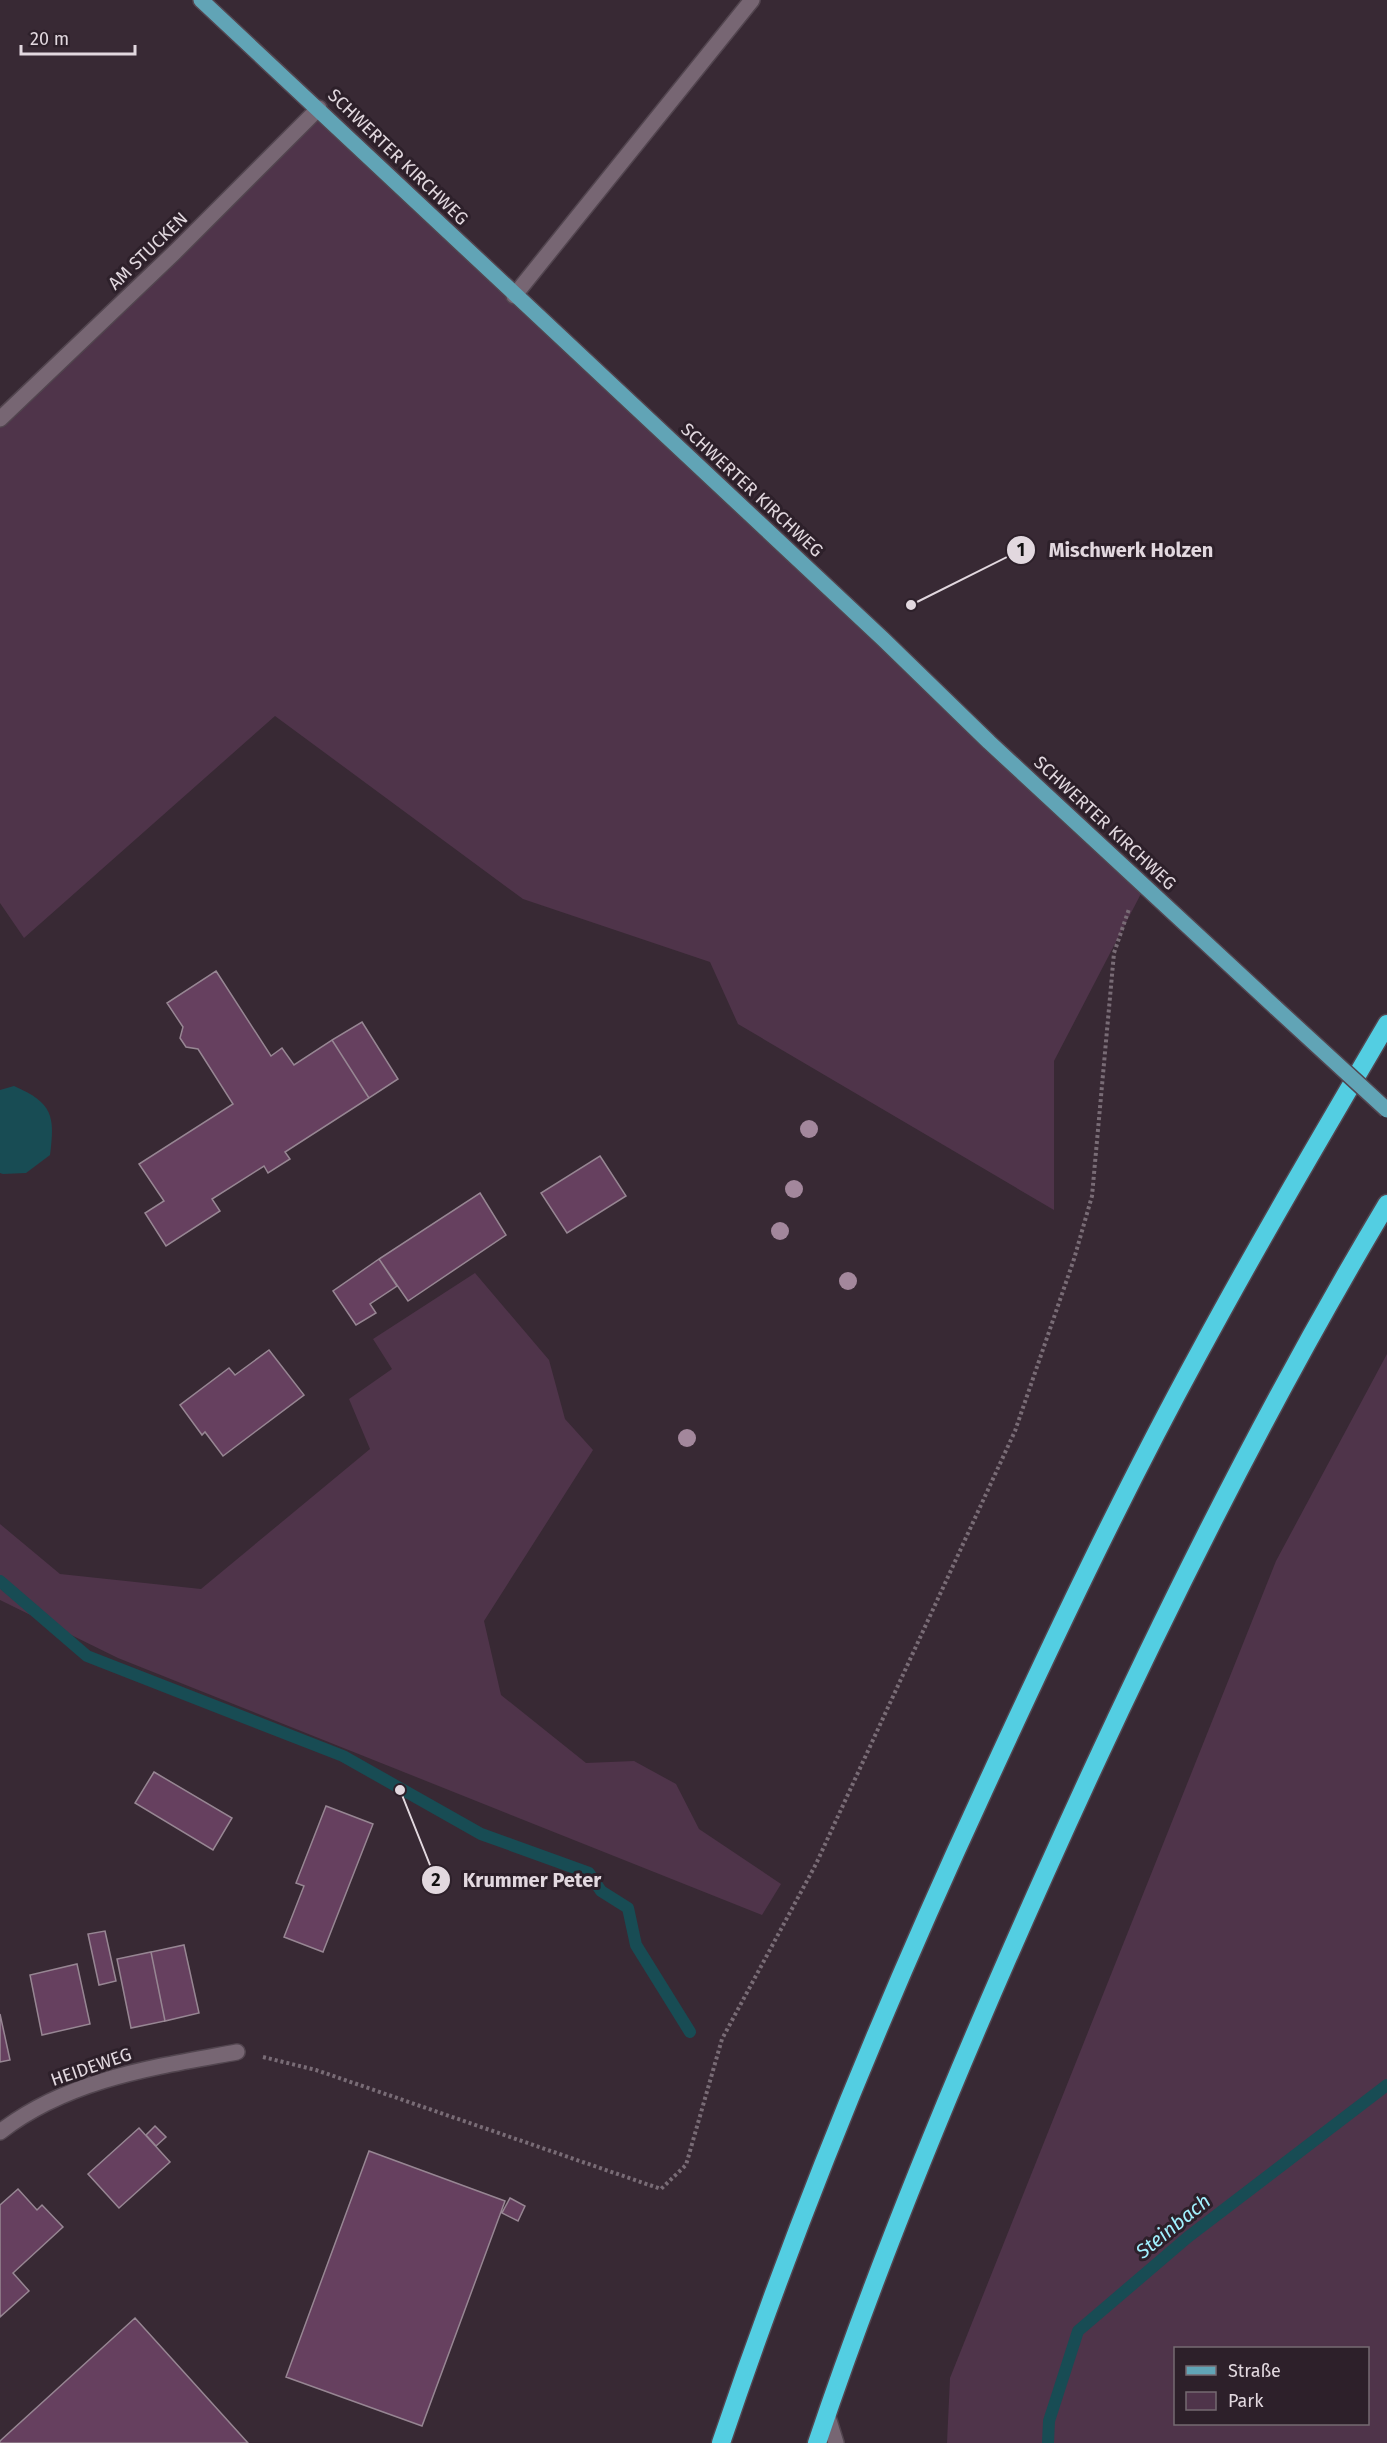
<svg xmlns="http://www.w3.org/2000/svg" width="1387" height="2443" font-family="'Fira Sans',sans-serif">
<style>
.green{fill:#4f344a;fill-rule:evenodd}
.water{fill:#184c54}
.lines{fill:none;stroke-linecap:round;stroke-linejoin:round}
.stream{stroke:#184c54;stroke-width:12}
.building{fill:#66405f;stroke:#978693;stroke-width:1.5}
.minor-casing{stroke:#52454f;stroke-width:18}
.major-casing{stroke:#52454f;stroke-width:18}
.highway-casing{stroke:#52454f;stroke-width:21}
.path{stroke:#796c76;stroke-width:4;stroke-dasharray:3 3;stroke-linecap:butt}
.minor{stroke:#776673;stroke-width:15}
.major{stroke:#61a4b6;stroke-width:15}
.highway{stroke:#53cee2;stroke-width:18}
.major-bridge-casing{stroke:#52454f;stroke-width:18;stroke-linecap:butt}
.major-bridge{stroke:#61a4b6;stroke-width:15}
.tree{fill:#a3879c}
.labels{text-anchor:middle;stroke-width:6;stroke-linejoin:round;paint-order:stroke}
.street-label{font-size:18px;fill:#e2d8df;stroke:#2d202a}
.water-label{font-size:20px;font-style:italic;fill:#a1f0fe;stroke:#2d202a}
.leader{fill:none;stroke:#e2d8df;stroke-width:2}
.callout-dot{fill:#e2d8df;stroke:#2d202a;stroke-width:2}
.mark-label{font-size:18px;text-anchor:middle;font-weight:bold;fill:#111}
.callout-label{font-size:20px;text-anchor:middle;font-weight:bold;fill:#e2d8df;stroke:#2d202a;stroke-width:6;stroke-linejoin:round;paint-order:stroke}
</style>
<rect width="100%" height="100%" fill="#382934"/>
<path class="green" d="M 319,108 L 1145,886 L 1054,1061 L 1054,1210 L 738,1024 L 710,962 L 523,899 L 275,716 L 24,938 L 0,903 L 0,419 Z
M 475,1273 L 549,1360 L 565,1419 L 593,1450 L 484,1621 L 501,1695 L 586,1763 L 634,1761 L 676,1784 L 699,1829 L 781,1884 L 762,1915 L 118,1658 L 0,1600 L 0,1524 L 60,1574 L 201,1589 L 370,1449 L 349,1399 L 392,1369 L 373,1339 Z
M 1387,1354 L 1387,2443 L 947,2443 L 950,2378 L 1276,1561 ZM 1176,2348 L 1368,2348 L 1368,2424 L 1176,2424 Z"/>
<path class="water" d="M 14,1086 C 53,1103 55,1116 50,1155 L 26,1173 L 3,1174 L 0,1173 L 0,1090 Z"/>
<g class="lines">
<path class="stream" d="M 0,1581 L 87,1656 L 343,1756 L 481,1834 L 589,1873 L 601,1891 L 628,1908 L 636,1945 L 690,2032
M 1048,2443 L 1049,2421 L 1078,2331 L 1188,2237 L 1387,2085"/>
</g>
<path class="building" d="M 216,971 L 271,1056 L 282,1048 L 294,1065 L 332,1040 L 369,1098 L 285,1152 L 290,1159 L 268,1173 L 264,1166 L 212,1199 L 220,1211 L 166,1246 L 145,1213 L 164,1201 L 139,1164 L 233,1104 L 198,1049 L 186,1047 L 180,1038 L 183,1027 L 167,1003 Z
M 362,1022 L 398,1079 L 369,1098 L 332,1040 Z
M 600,1156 L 626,1196 L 567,1233 L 541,1193 Z
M 480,1193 L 506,1235 L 408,1301 L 379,1259 Z
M 379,1259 L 397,1286 L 370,1304 L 376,1313 L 356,1325 L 333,1291 Z
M 269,1350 L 304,1395 L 223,1456 L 205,1432 L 202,1435 L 180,1405 L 229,1368 L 235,1375 Z
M 154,1772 L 232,1818 L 213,1850 L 135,1803 Z
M 326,1806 L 373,1824 L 323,1952 L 284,1937 L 304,1886 L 296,1883 Z
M 105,1931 L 116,1981 L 99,1985 L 88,1934 Z
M 184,1945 L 199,2013 L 165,2021 L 151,1952 Z
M 151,1952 L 165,2021 L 131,2028 L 117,1959 Z
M 77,1964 L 90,2024 L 42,2035 L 30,1975 Z
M 0,2014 L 10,2060 L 0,2062 Z
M 155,2126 L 166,2137 L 156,2146 L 146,2135 Z
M 139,2128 L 170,2162 L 119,2208 L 88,2174 Z
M 369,2151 L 505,2201 L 422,2426 L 286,2377 Z
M 18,2189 L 37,2210 L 42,2205 L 63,2227 L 13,2273 L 29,2291 L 0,2317 L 0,2205 Z
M 510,2198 L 525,2206 L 518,2221 L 502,2213 Z
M 135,2318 L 248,2443 L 0,2443 L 0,2441 Z"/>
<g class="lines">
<defs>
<path id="minor" d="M 514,296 L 752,0
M 0,419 L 175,252 L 319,108
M 0,2132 C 68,2079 155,2067 237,2052
M 827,2414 L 836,2443"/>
<path id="major" d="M 201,0 L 883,639 L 989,742 L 1276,1008"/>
<path id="highway" d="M 721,2443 C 796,2221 885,2004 983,1792 C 1051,1644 1121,1496 1199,1353 C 1259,1242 1323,1133 1387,1024
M 817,2443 C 882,2250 961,2061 1044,1876 C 1147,1646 1258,1420 1387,1204"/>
</defs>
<use href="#minor" class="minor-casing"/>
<use href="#major" class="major-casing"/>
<use href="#highway" class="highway-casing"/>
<path class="path" d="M 263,2057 L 316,2070 L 661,2189 L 686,2165 L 722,2039 L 816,1864 L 1015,1431 L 1074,1259 L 1092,1196 L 1114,953 L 1129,909"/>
<use href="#minor" class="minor"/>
<use href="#major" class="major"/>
<use href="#highway" class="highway"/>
<defs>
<path id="major-bridge" d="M 1276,1008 L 1387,1110"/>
</defs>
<use href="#major-bridge" class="major-bridge-casing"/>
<use href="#major-bridge" class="major-bridge"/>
</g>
<g class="tree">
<circle cx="809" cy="1129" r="9"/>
<circle cx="794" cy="1189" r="9"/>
<circle cx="780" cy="1231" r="9"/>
<circle cx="848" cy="1281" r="9"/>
<circle cx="687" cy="1438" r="9"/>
</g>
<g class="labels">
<g class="street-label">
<text transform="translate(398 157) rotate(44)" y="6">SCHWERTER KIRCHWEG</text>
<text transform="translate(148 251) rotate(-44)" y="6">AM STUCKEN</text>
<text transform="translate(752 490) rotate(43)" y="6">SCHWERTER KIRCHWEG</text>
<text transform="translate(1105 823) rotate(43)" y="6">SCHWERTER KIRCHWEG</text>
<text transform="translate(91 2067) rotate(-19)" y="6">HEIDEWEG</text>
</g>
<g class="water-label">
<text transform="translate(1173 2226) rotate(-39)" y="7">Steinbach</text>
</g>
</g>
<path class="leader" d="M911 605L1021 550M400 1790L436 1880"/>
<g class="callout-dot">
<circle cx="911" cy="605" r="6"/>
<circle cx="400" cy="1790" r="6"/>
<circle cx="1021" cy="550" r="15"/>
<circle cx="436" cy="1880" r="15"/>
</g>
<g class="mark-label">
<text x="1021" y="556">1</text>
<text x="436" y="1886">2</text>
</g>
<g class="callout-label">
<text x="1131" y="557">Mischwerk Holzen</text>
<text x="532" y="1887">Krummer Peter</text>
</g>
<rect x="1174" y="2347" width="195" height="78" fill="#2d202a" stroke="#756a72" stroke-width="1.5"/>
<rect x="1186" y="2366" width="30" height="9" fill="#61a4b6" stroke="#756a72" stroke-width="1.5"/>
<text x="1228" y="2377" font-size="18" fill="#e2d8df">Straße</text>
<rect x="1186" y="2392" width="30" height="18" fill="#4f344a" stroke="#756a72" stroke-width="1.5"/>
<text x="1228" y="2407" font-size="18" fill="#e2d8df">Park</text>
<path d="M21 45v9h114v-9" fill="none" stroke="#e2d8df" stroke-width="3"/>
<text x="30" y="45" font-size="18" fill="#e2d8df" stroke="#2d202a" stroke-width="4.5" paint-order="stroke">20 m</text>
</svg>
